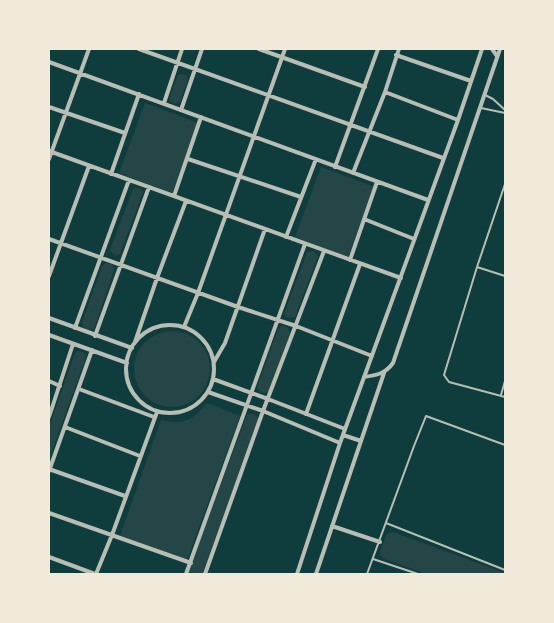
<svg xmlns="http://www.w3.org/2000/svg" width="554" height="623" font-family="'PT Sans Narrow',sans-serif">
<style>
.green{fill:#244646}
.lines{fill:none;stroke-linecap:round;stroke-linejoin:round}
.service{stroke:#b8beb3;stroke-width:2}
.minor{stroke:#b8beb3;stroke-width:4}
</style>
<rect width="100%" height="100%" fill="#0f3d3e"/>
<path class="green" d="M 182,74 L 186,75 L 188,79 L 180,102 L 174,104 L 169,99 L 178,75 Z
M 145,103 L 198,123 L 172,193 L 119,173 Z
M 321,167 L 374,187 L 348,257 L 295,237 Z
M 135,188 L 139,188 L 143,192 L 120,254 L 115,256 L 110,250 L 133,189 Z
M 314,251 L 318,256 L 295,317 L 287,318 L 284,314 L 307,252 Z
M 106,263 L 112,264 L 114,270 L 94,329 L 88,330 L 84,328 L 82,323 L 102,266 Z
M 281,326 L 287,327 L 290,333 L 269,392 L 263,393 L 259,391 L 257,387 L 278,329 Z
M134 369a38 38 0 1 1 76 0a38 38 0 1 1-76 0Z
M 78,351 L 84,352 L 86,357 L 49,459 L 49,427 L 75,353 Z
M 207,403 L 240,416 L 187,560 L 120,536 L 161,420 C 183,425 193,421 207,403 Z
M 249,414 L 254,414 L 260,419 L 202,574 L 187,574 L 247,415 Z
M 393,532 L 505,573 L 505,574 L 427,574 L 384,559 L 380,555 L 380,551 L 387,534 Z"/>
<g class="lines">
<path class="service" d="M 485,95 L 493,99 L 505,110
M 481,108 L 505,113
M 505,184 L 477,267 L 444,375 L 449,382 L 505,397
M 477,267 L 505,276
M 501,395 L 505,381
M 386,523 L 505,570
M 373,559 L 418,574
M 367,574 L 414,446 L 426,416 L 505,445"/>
<path class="minor" d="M 139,49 L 443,158
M 259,49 L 365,87
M 492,49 L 497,56
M 396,55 L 471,81
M 49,62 L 428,200
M 385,92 L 458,120
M 164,103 L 182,49
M 49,107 L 125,133
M 181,110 L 202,49
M 49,151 L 401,278
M 49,159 L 89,49
M 188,159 L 301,197
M 335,167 L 378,49
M 353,173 L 385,92 L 399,49
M 111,174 L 139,94
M 174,196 L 201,117
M 364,219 L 414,239
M 286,237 L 316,159
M 49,239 L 238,307 L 296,326 L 372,356
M 350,260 L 377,182
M 49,276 L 89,166
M 49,318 L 132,348
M126 369a44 44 0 1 1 88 0a44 44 0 1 1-88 0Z
M 184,327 L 198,293 L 285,49
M 75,328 L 129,180
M 49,335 L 127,363
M 95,336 L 149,187
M 135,342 L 157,278 L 186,201
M 214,362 L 225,343 L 265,229
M 364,377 C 377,375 385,374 393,363 L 500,49
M 213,379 L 268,399 L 345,429
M 49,381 L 60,386
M 79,389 L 154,417
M 208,392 L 263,411 L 340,443
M 306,414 L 360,264
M 49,417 L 73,344
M 65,427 L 140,456
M 343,435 L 361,441
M 49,469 L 125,496
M 49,471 L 92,350
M 49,513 L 191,563
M 332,526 L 380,542
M 49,557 L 95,574
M 96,574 L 112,535 L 157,412
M 186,574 L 305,244
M 205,574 L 263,411 L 324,251
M 297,574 L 340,443 L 458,120 L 482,49
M 316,574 L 384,373"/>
</g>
<rect width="554" height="623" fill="none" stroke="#f1e9da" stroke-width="100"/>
</svg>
